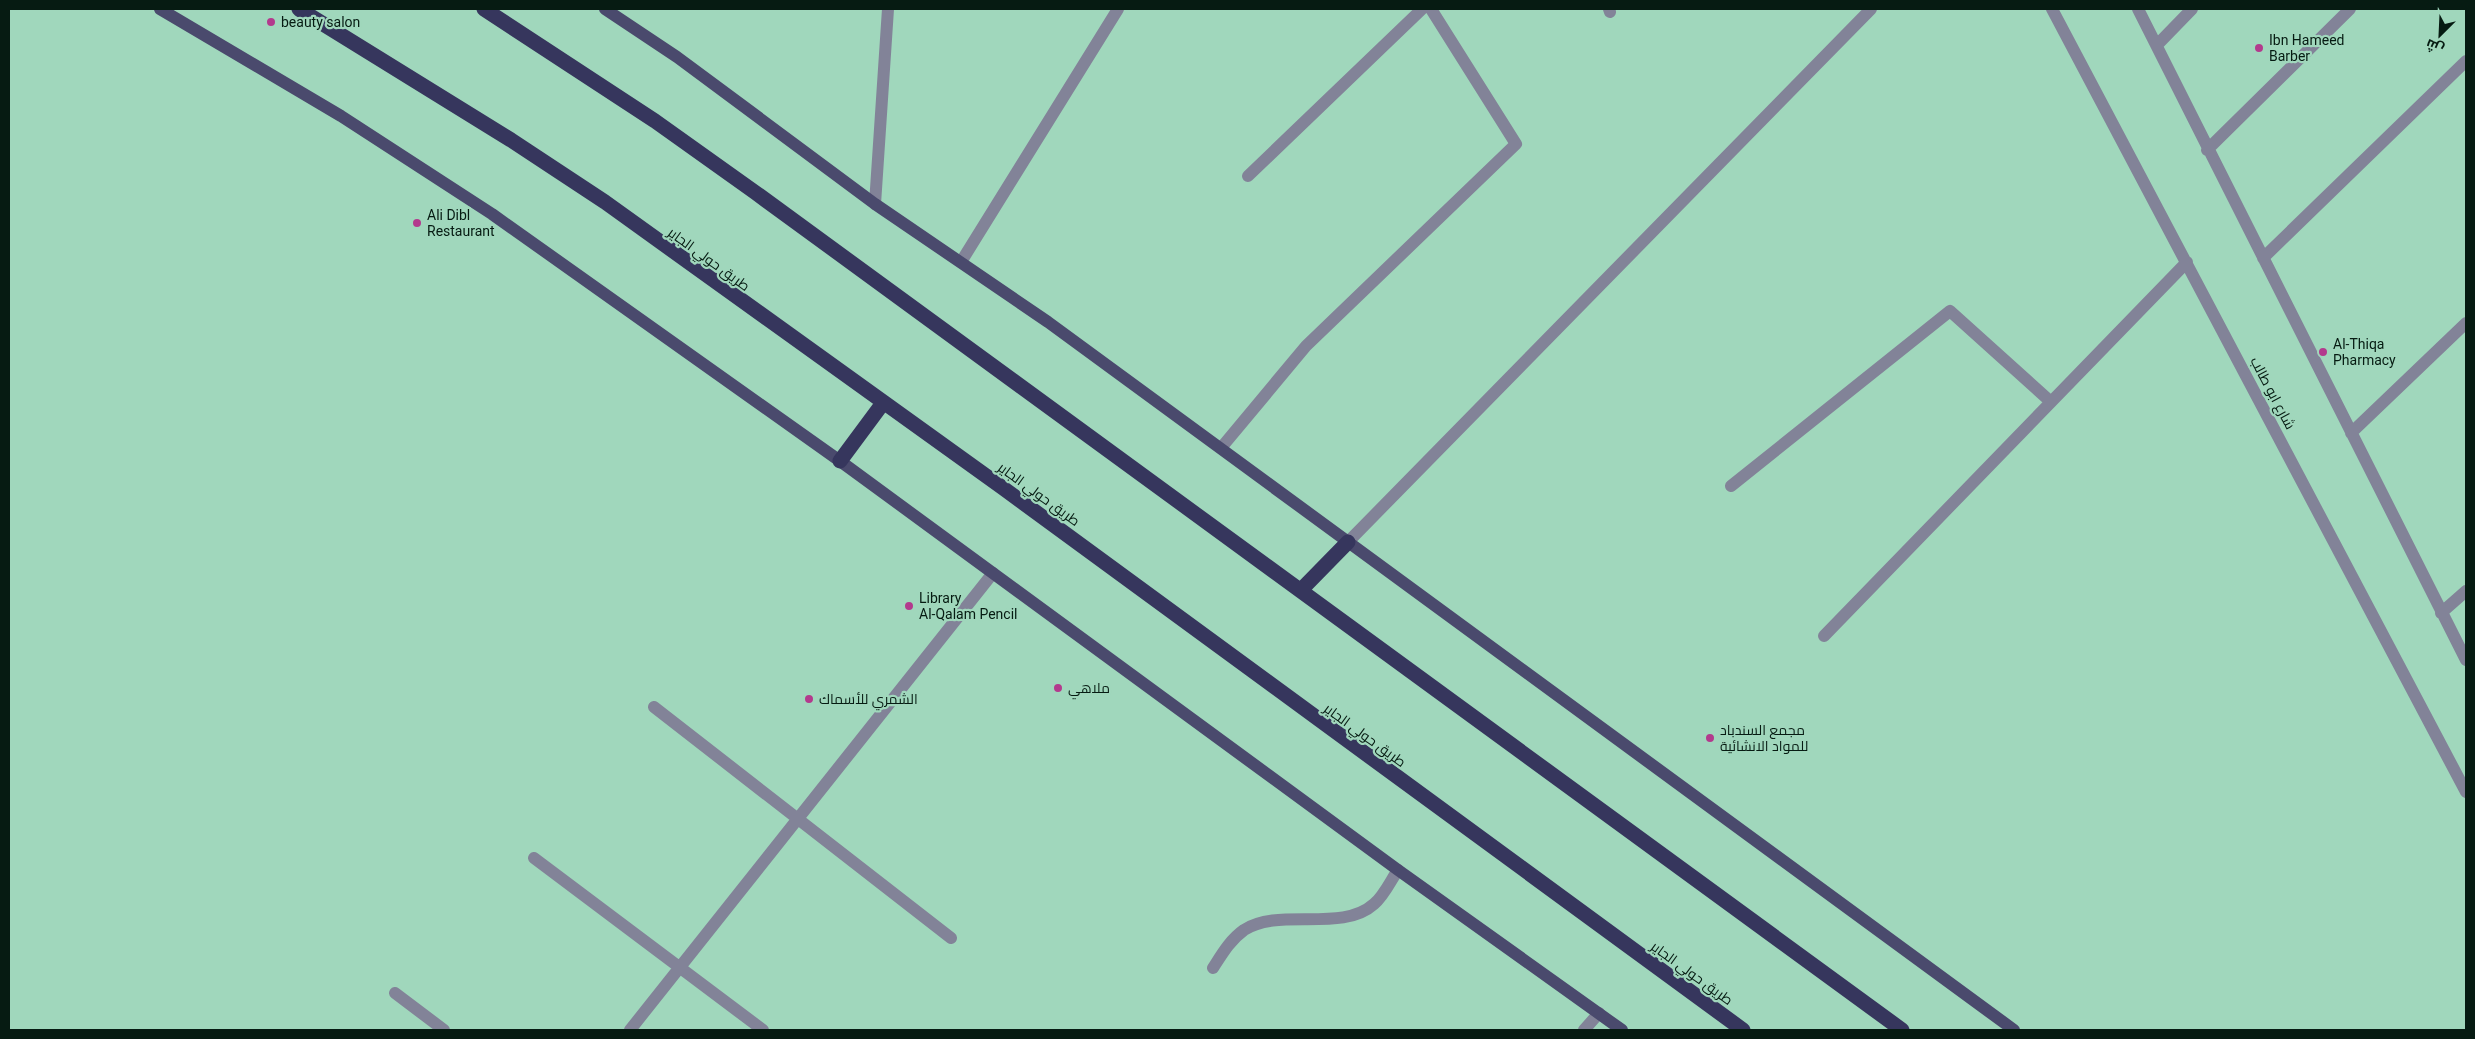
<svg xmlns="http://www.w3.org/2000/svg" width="2475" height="1039" font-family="Roboto,Cairo,sans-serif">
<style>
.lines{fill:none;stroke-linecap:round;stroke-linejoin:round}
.minor{stroke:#828398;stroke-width:12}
.major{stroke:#4a4a6d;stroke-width:12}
.highway{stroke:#36365d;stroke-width:15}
.poi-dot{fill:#b33a8d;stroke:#a0d7bc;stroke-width:2}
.labels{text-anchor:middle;stroke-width:4.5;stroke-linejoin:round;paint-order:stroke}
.poi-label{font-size:14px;fill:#061b12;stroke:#a0d7bc;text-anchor:start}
.street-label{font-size:14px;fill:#061b12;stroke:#a0d7bc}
</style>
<rect width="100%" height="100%" fill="#a0d7bc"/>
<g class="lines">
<path class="minor" d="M 1609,9 L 1610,12
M 2052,9 L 2466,792
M 2138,9 L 2466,660
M 2157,45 L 2192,9
M 2207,150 L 2350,9
M 1248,176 L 1422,9
M 875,204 L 888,9
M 2263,258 L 2466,61
M 961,262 L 1118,9
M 2351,433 L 2466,323
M 1221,448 L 1306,346 L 1516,144 L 1431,9
M 1731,486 L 1950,311 L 2051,402
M 1348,542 L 1871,9
M 2441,613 L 2466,591
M 1824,636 L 2187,262
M 654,707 L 951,938
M 534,858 L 763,1030
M 1213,968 C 1222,954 1230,940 1244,930 C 1279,907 1342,933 1374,904 C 1384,896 1391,880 1398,870
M 395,993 L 444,1030
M 630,1030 L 993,573
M 1584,1030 L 1599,1013"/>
<path class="major" d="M 160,9 L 341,116 L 492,214 L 840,461 L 1398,870 L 1622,1030
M 605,9 L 677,57 L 875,204 L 1048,322 L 2014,1030"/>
<path class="highway" d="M 299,9 L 511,140 L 605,202 L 1003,488 L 1743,1030
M 484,9 L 655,121 L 756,193 L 1902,1030
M 840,461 L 883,403
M 1301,590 L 1348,542"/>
</g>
<g class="poi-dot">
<circle cx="271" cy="22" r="5"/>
<circle cx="2259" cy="48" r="5"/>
<circle cx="417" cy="223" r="5"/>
<circle cx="2323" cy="352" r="5"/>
<circle cx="909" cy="606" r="5"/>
<circle cx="1058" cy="688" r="5"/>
<circle cx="809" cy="699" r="5"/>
<circle cx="1710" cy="738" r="5"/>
</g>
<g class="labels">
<g class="poi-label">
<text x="281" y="27">beauty salon</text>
<text x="2269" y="45">Ibn Hameed<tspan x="2269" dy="16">Barber</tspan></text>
<text x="427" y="220">Ali Dibl<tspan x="427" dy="16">Restaurant</tspan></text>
<text x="2333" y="349">Al-Thiqa<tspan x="2333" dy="16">Pharmacy</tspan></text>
<text x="919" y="603">Library<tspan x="919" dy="16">Al-Qalam Pencil</tspan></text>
<text x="1068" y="693">ملاهي</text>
<text x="819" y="704">الشمري للأسماك</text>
<text x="1720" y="735">مجمع السندباد<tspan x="1720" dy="16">للمواد الانشائية</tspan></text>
</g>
<g class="street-label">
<text transform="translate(709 259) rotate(36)" y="5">طريق حولي الجاير</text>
<text transform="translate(2273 393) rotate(62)" y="5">شارع ابو طالب</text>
<text transform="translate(1039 494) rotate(36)" y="5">طريق حولي الجاير</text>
<text transform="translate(1365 735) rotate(36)" y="5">طريق حولي الجاير</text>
<text transform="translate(1692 973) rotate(36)" y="5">طريق حولي الجاير</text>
</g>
</g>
<rect width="2475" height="1039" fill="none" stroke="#061b12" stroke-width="20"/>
<g transform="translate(2440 35) rotate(204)" stroke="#a0d7bc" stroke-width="4" paint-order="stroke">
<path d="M0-4L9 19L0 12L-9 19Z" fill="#061b12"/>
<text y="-8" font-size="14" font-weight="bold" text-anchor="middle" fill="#061b12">ش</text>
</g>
</svg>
